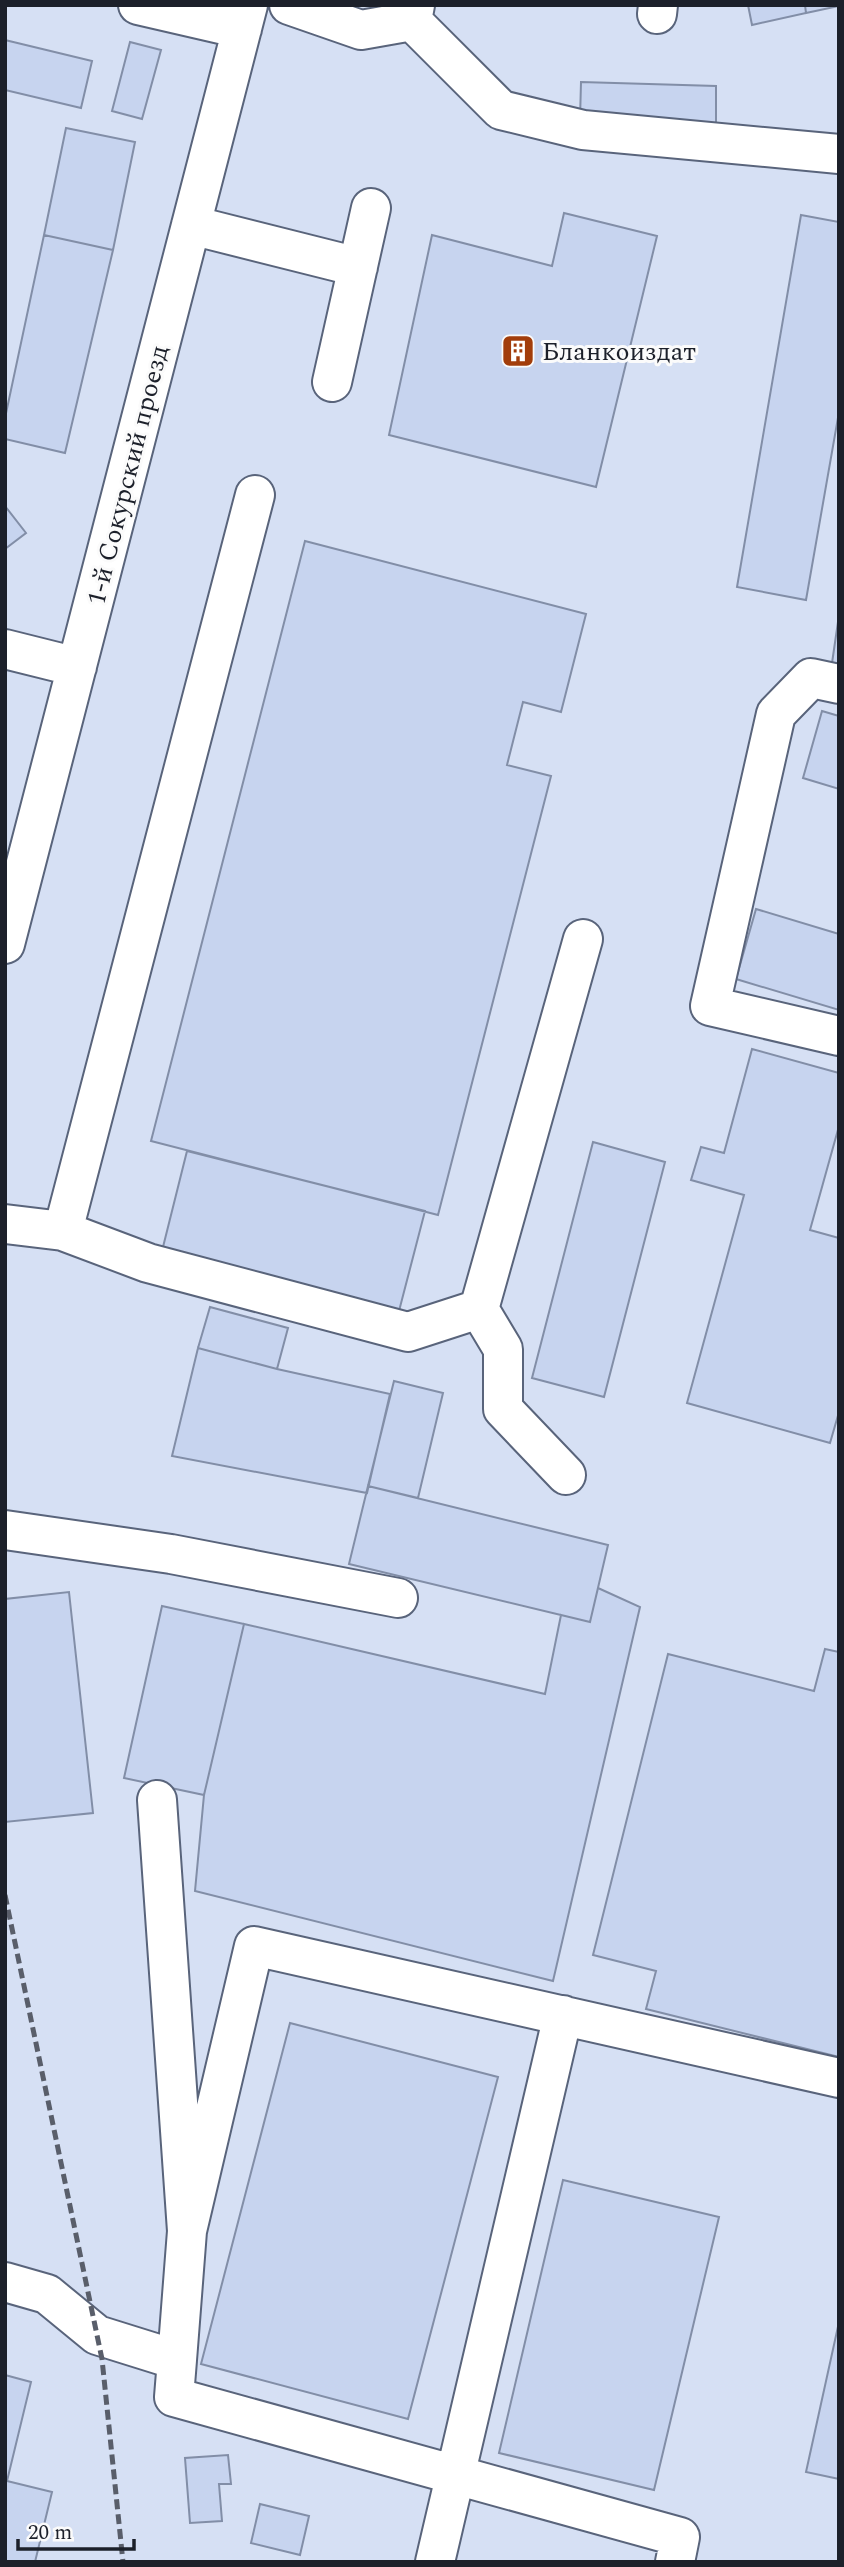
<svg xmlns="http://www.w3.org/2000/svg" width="844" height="2567" font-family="Spectral,serif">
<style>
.built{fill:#d6e0f4}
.building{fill:#c7d4ef;stroke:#828ea7;stroke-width:2}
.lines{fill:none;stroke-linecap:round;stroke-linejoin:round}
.minor-casing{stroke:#59647b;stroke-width:42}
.minor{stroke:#fff;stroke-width:38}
.rail{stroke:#595e6a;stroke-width:5;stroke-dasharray:10 5;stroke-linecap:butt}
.labels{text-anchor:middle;stroke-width:6;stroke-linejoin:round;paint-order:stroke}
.poi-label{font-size:26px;fill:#1c202a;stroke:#fbfbfb;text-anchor:start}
.street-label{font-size:26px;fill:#1c202a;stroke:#fbfbfb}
</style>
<rect width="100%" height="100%" fill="#e6eeff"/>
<path class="built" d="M 5,5 L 839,5 L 839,2562 L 5,2562 Z"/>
<path class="building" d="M 748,5 L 805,5 L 806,13 L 752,25 Z
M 805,5 L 839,5 L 839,6 L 806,13 Z
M 5,40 L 92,61 L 81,108 L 5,90 Z
M 130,42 L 161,50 L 142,119 L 112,111 Z
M 581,82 L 716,86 L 716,123 L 580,120 Z
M 66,128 L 135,142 L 113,250 L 44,235 Z
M 564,213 L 657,236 L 596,487 L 389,435 L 432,235 L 552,266 Z
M 801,215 L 839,222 L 839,412 L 806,600 L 737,587 Z
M 44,235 L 113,250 L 65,453 L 5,439 L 5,418 Z
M 5,506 L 26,533 L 5,549 Z
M 305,541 L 586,614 L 561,712 L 523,702 L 507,765 L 551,776 L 438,1215 L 151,1141 Z
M 839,615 L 839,671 L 831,670 Z
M 822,711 L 839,716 L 839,789 L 803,778 Z
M 756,909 L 839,934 L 839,1010 L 736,979 Z
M 752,1049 L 839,1073 L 839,1126 L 810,1230 L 839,1238 L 839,1412 L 830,1443 L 687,1403 L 744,1195 L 691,1180 L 701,1147 L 724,1153 Z
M 593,1142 L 665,1162 L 604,1397 L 532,1378 Z
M 187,1151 L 425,1211 L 399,1311 L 162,1251 Z
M 210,1307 L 288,1328 L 277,1369 L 198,1348 Z
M 198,1348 L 277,1369 L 390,1394 L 367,1493 L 172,1456 Z
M 394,1381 L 443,1393 L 418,1498 L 368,1486 Z
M 368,1486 L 608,1545 L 590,1622 L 349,1564 Z
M 598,1588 L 640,1607 L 553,1981 L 195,1891 L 204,1795 L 244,1624 L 545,1694 L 561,1615 L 590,1622 Z
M 69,1592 L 93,1813 L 5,1822 L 5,1599 Z
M 162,1606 L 244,1624 L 204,1795 L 124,1778 Z
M 825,1649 L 839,1652 L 839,2057 L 646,2009 L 656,1971 L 593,1955 L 668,1654 L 814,1691 Z
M 290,2023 L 498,2077 L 408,2419 L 201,2364 Z
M 563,2180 L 719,2217 L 654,2490 L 499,2453 Z
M 839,2322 L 839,2479 L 806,2472 Z
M 5,2375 L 31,2382 L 7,2481 L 52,2492 L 35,2562 L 5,2562 Z
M 228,2455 L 231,2484 L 219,2484 L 222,2521 L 190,2523 L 185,2458 Z
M 260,2504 L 309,2516 L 300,2555 L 251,2543 Z"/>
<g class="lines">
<defs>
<path id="minor" d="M 138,5 L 242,29
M 289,5 L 361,30 L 412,21
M 415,5 L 412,21 L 501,110 L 583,130 L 839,154
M 657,14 L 658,5
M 191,225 L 358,267
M 332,382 L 371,208
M 5,649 L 77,667
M 839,684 L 811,678 L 776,714 L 710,1006 L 839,1036
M 5,944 L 248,5
M 5,1224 L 63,1231 L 255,495
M 63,1231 L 148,1263 L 408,1332 L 479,1309 L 583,939
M 479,1309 L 503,1349 L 503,1409 L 566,1475
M 5,1530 L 171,1554 L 398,1598
M 187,2231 L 254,1946 L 839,2078
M 5,2282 L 47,2294 L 97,2335 L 177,2360 L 187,2231 L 157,1800
M 177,2360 L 174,2397 L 680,2537 L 675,2562
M 435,2562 L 563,2015"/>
</defs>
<use href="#minor" class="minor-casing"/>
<use href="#minor" class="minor"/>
<path class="rail" d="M 5,1895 L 102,2359 L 123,2562"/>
</g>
<defs>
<symbol id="building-square" viewBox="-11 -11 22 22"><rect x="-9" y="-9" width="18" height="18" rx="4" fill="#a23d0b" stroke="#fbfbfb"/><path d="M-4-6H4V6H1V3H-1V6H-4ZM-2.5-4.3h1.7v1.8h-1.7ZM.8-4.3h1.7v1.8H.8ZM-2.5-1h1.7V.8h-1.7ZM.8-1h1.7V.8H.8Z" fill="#fff"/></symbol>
</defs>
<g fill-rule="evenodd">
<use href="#building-square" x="499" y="332" width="38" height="38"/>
</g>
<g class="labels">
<g class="poi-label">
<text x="542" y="360">Бланкоиздат</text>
</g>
<g class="street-label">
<text transform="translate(127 475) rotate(-76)" y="9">1-й Сокурский проезд</text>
</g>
</g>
<rect width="844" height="2567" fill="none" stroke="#1c202a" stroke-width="14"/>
<path d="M18 2539v10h116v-10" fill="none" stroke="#1c202a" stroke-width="3.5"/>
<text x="28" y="2539" font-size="21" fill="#1c202a" stroke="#fbfbfb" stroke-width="5" paint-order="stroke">20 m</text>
</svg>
